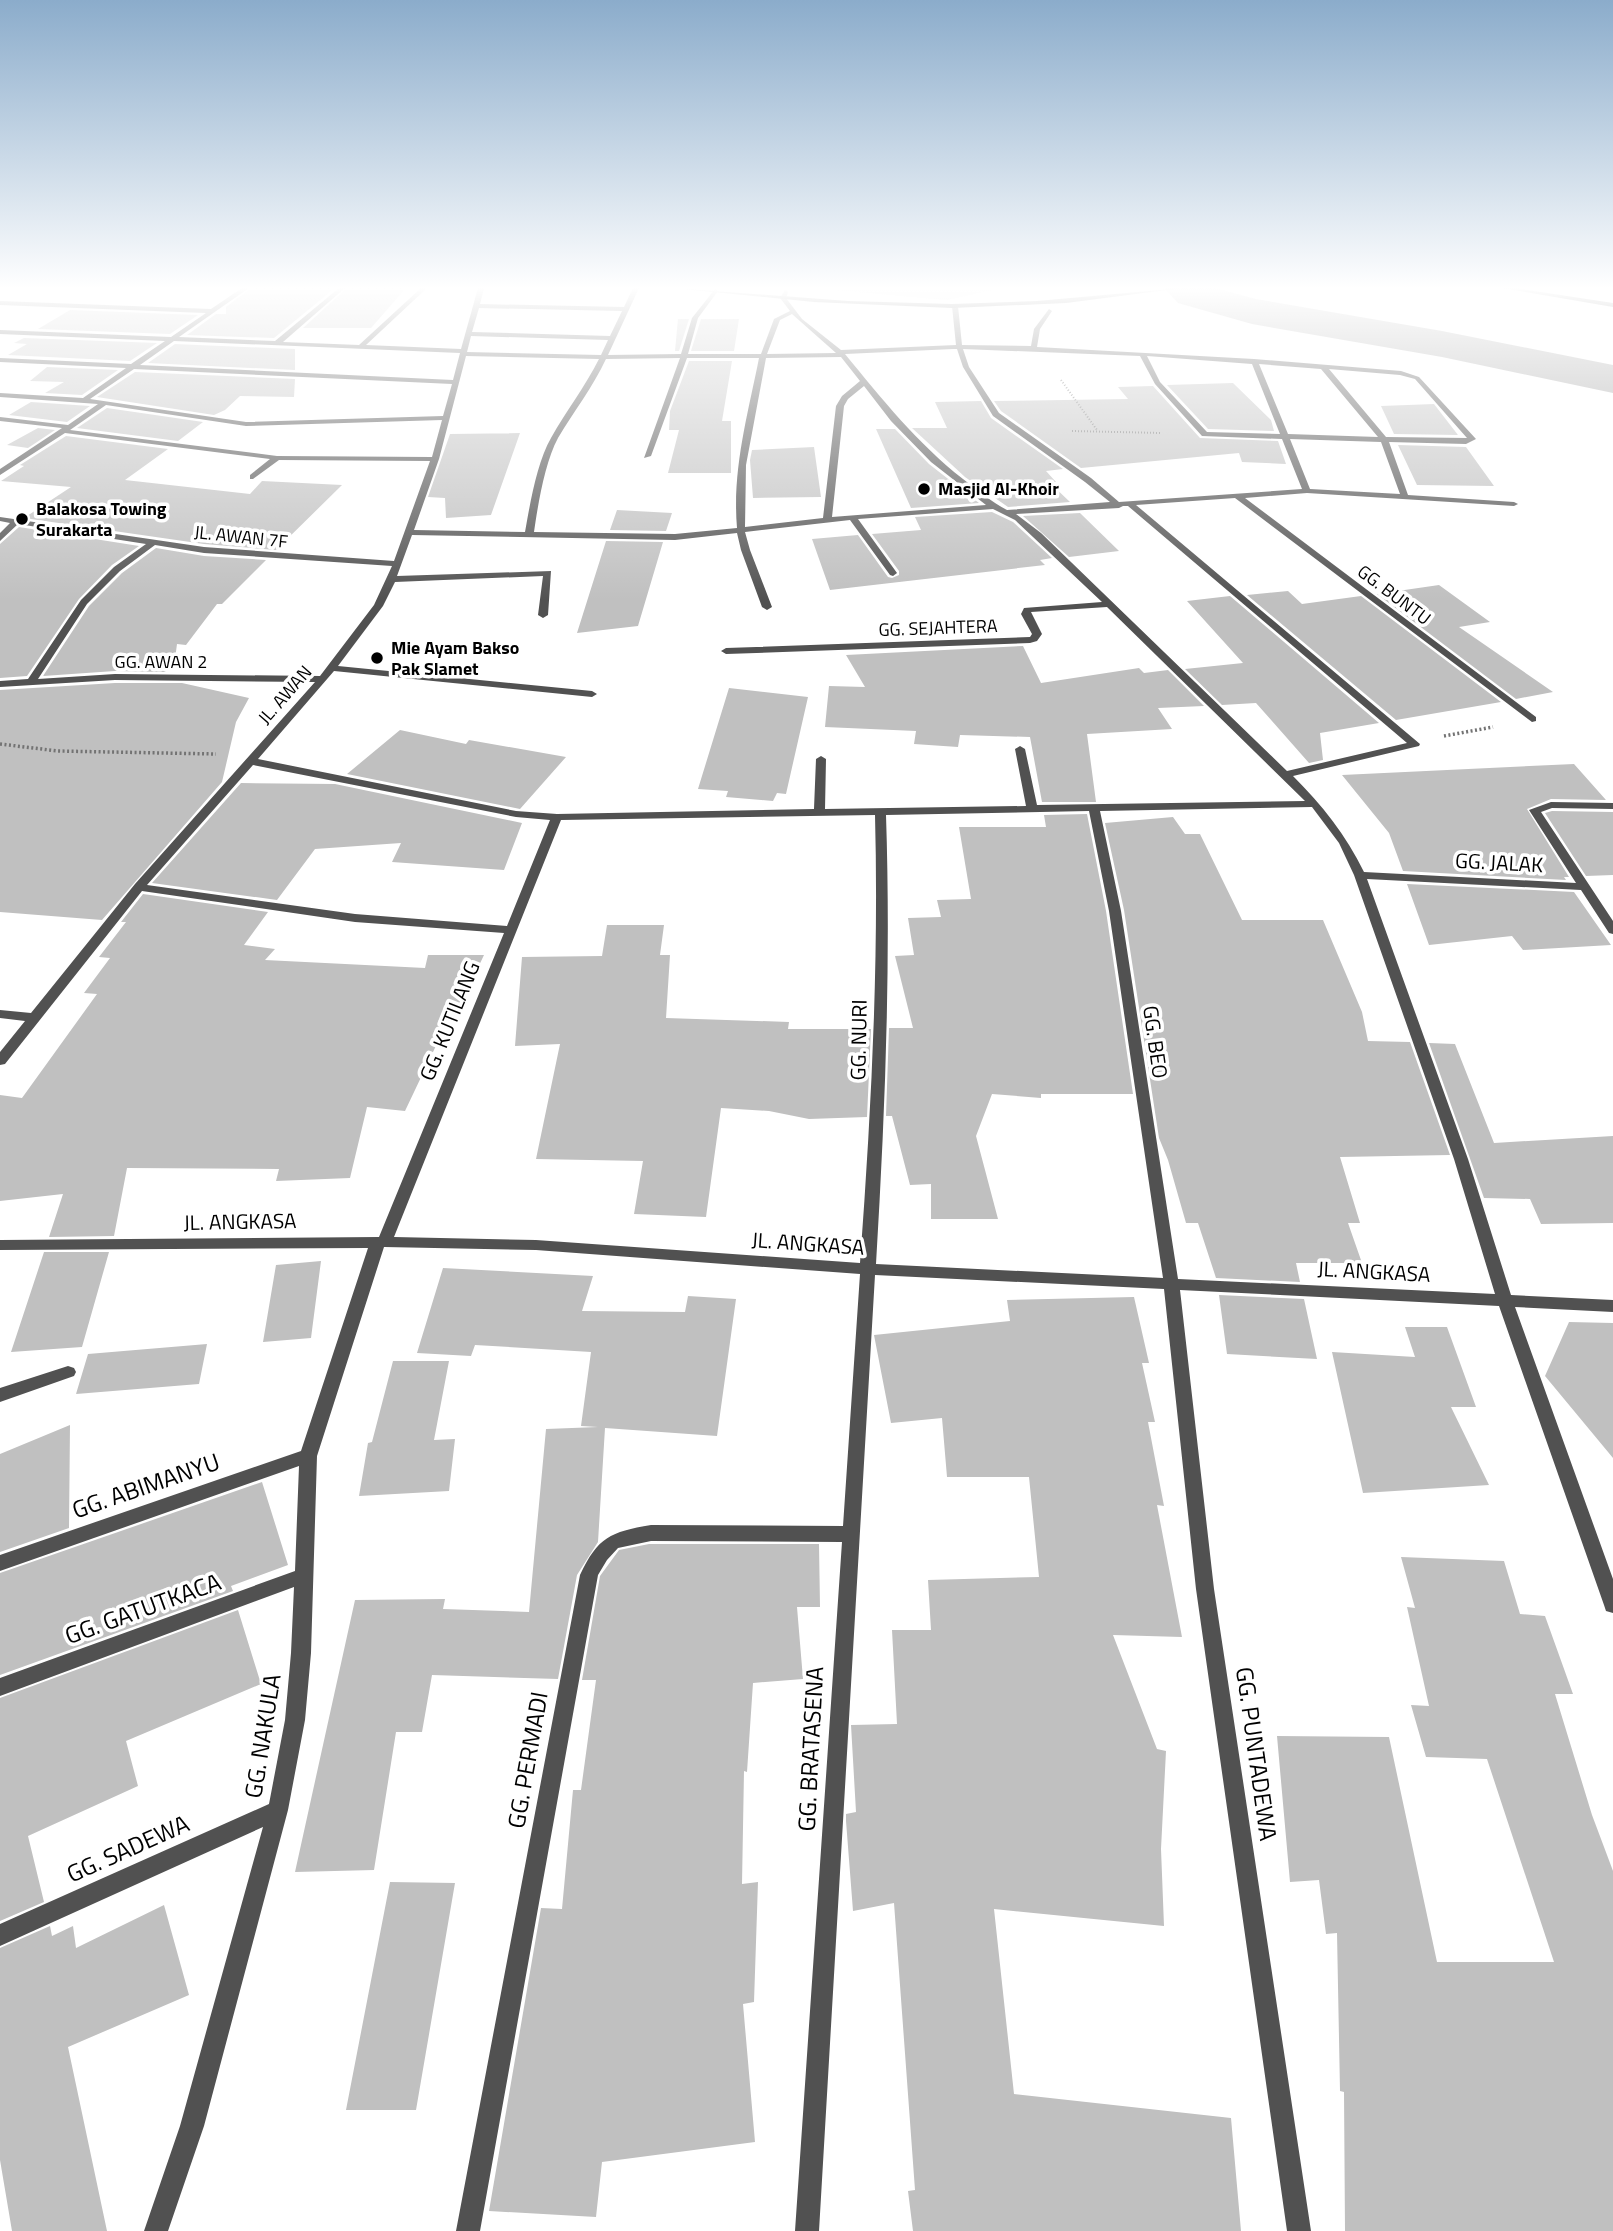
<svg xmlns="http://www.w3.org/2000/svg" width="1613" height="2231" font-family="'Titillium Web',sans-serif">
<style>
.green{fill:#d8d8d8}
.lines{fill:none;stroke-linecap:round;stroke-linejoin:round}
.river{fill:#9f9f9f;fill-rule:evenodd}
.building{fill:#c0c0c0}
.path-far1{stroke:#737373;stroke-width:2;stroke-dasharray:1 2;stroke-linecap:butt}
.path{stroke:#737373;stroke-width:3.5;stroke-dasharray:2 2.5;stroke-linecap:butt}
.street{fill:#515151;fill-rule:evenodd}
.secondary{fill:#1e1e1e;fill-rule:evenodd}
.poi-dot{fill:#000;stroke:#fff;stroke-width:2.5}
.labels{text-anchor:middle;stroke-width:7;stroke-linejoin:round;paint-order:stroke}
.far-poi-label{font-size:18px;font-weight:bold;fill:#000;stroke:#fff;text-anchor:start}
.far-street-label{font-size:18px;fill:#000;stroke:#fff}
.street-label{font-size:21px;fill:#000;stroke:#fff}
.near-street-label{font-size:24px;fill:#000;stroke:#fff}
</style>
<rect width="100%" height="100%" fill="#fff"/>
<path class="green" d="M 811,288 L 1002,288 L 947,300 Z"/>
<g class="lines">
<path class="river" d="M 1164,288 L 1215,288 L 1256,299 L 1442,331 L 1613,365 L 1613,393 L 1442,357 L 1252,324 L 1178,303 Z"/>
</g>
<path class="building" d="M 251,288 L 335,288 L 274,338 L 187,335 L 216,314 L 226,314 L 226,307 Z
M 347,288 L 406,288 L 371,328 L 303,328 Z
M 70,310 L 198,315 L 170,334 L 38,329 Z
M 678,319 L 689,319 L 679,351 L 675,351 Z
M 701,319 L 739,319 L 734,351 L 691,351 Z
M 24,338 L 157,343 L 130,361 L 8,355 L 27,344 L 14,343 Z
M 175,344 L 295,349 L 295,370 L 148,363 Z
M 689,361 L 732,361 L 722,421 L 731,421 L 731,473 L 668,473 L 679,430 L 669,430 L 670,411 Z
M 47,367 L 118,370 L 82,395 L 45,393 L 64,382 L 30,381 Z
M 135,372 L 295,379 L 294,397 L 240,396 L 225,410 L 214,415 L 97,397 Z
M 1233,383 L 1271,420 L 1274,431 L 1208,429 L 1167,385 Z
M 1153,386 L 1200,438 L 1278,441 L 1286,464 L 1242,462 L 1239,453 L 1081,468 L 1001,411 L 994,401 L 1128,399 L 1118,387 Z
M 981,401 L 991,418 L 1063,469 L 1046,471 L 1056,482 L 1049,482 L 1070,502 L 1008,507 L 965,477 L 912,428 L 947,428 L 935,402 Z
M 31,402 L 90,406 L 67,422 L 9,415 Z
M 1434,404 L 1458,435 L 1394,434 L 1381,406 Z
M 107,408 L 203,422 L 178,441 L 77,428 Z
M 38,428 L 55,430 L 28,448 L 7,445 Z
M 876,429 L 895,429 L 929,464 L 979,503 L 911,508 Z
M 520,433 L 491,515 L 446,518 L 445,498 L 428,497 L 450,434 Z
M 66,436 L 168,449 L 125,480 L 250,494 L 262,481 L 342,485 L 276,550 L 204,544 L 24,518 L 71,487 L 1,481 L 24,466 L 20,465 Z
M 1398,445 L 1466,447 L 1494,486 L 1417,485 Z
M 814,447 L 821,497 L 753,498 L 750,460 L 752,450 Z
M 617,510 L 672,513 L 666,531 L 610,530 Z
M 992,512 L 1013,522 L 1052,558 L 1040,560 L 1045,565 L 830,590 L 812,539 L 858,535 L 888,577 L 892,578 L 899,575 L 899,571 L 872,534 L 921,530 L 915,517 Z
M 1080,513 L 1119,551 L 1069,557 L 1023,516 Z
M 19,527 L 139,546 L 112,565 L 79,599 L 27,676 L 0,678 L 0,544 Z
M 606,541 L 663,542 L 638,626 L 577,633 Z
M 156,548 L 204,556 L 266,560 L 222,604 L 217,604 L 186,645 L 177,644 L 175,659 L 165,672 L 115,671 L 43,676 L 89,606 L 122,573 Z
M 1439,585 L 1490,622 L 1459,627 L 1553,692 L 1516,699 L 1377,594 Z
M 1288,591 L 1302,604 L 1361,596 L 1501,702 L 1396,720 L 1247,595 Z
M 1230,596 L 1379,723 L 1320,733 L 1323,760 L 1309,763 L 1256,703 L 1222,705 L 1185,669 L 1243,663 L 1187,601 Z
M 1023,646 L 1041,683 L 1139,668 L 1144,673 L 1168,670 L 1204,706 L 1158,708 L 1172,729 L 1087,734 L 1096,802 L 1042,802 L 1030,737 L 960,735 L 958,747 L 914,744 L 916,731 L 825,727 L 829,686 L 865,687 L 846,655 Z
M 115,683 L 182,683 L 249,698 L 236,722 L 222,782 L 102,920 L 0,912 L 0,690 Z
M 729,688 L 808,697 L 786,794 L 777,793 L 773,801 L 726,797 L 728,791 L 698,789 Z
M 400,730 L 466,744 L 469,740 L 566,757 L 520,809 L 347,774 Z
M 1574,764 L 1606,800 L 1551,799 L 1527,809 L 1569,877 L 1564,877 L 1566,880 L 1403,871 L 1389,833 L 1342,775 Z
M 241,783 L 335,784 L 522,823 L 504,870 L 392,862 L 401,843 L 315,849 L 277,900 L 152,883 Z
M 1552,811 L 1613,812 L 1613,875 L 1586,876 L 1545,813 Z
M 1087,814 L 1106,911 L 1133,1094 L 1041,1094 L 1041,1098 L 992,1094 L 976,1136 L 998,1219 L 931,1219 L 931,1184 L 910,1185 L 892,1116 L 886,1116 L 889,1028 L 913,1028 L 895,956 L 914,955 L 908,918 L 941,917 L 937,900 L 971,899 L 959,827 L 1046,827 L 1044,815 Z
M 1173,817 L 1185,834 L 1200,834 L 1242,920 L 1323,920 L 1362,1012 L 1368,1041 L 1410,1042 L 1450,1155 L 1340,1157 L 1360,1223 L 1348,1223 L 1362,1263 L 1296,1263 L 1300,1282 L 1216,1278 L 1198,1223 L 1186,1223 L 1168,1160 L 1159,1138 L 1124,910 L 1105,823 Z
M 1407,884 L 1574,892 L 1611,945 L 1523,950 L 1512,936 L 1429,945 Z
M 143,894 L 268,912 L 244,945 L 275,949 L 265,960 L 425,968 L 428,955 L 484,955 L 448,1031 L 443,1031 L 405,1111 L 367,1107 L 350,1178 L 276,1181 L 279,1169 L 127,1168 L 114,1236 L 49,1237 L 63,1194 L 0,1201 L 0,1095 L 22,1098 L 97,994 L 84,993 L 110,958 L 99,957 L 126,922 L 121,922 Z
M 607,925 L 664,925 L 660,955 L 670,955 L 666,1018 L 789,1022 L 788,1029 L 871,1029 L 867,1117 L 809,1119 L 769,1111 L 721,1108 L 706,1217 L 634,1214 L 643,1161 L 536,1159 L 560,1044 L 515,1046 L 522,957 L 602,956 Z
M 1429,1043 L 1455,1044 L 1494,1143 L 1613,1136 L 1613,1223 L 1541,1224 L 1530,1199 L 1484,1198 Z
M 44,1252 L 109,1252 L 82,1347 L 11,1352 Z
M 321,1261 L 311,1338 L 263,1342 L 276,1265 Z
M 443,1268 L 593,1276 L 582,1311 L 685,1312 L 688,1296 L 736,1299 L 717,1436 L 605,1428 L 598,1542 L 577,1575 L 558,1679 L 432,1675 L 422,1732 L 396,1732 L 374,1870 L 295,1872 L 355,1600 L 445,1599 L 443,1609 L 529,1612 L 546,1429 L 598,1427 L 581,1426 L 591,1352 L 475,1345 L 471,1356 L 417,1353 Z
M 1219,1295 L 1304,1299 L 1317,1359 L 1227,1354 Z
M 1134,1297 L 1149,1363 L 1142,1363 L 1155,1422 L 1148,1422 L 1164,1506 L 1157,1505 L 1182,1637 L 1113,1635 L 1157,1749 L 1166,1751 L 1161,1849 L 1164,1926 L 994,1909 L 1014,2094 L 1231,2118 L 1241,2231 L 913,2231 L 908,2191 L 915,2190 L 894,1903 L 853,1911 L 846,1821 L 846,1814 L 856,1812 L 851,1725 L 897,1724 L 892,1630 L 931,1630 L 928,1580 L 1039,1577 L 1029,1477 L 947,1477 L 942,1418 L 891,1423 L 874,1335 L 1010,1321 L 1007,1300 Z
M 1569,1322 L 1613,1323 L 1613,1458 L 1545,1376 Z
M 1405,1327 L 1447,1327 L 1476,1407 L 1451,1407 L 1489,1485 L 1363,1493 L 1332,1352 L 1415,1357 Z
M 207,1344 L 199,1384 L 76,1394 L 88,1354 Z
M 393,1361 L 449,1361 L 434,1440 L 455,1439 L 449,1491 L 359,1496 L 368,1443 L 372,1442 Z
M 70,1425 L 69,1528 L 0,1552 L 0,1454 Z
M 262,1482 L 288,1565 L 231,1586 L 233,1591 L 0,1675 L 0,1573 Z
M 649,1544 L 819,1544 L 820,1607 L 797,1607 L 803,1679 L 753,1683 L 747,1772 L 744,1771 L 742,1884 L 758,1882 L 754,2002 L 743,2004 L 755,2142 L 602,2162 L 596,2217 L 489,2211 L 541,1908 L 562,1909 L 573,1790 L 581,1790 L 596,1680 L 582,1680 L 600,1576 L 619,1550 Z
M 1401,1557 L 1504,1561 L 1520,1614 L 1545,1616 L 1573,1694 L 1555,1694 L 1592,1815 L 1613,1871 L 1613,2231 L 1345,2231 L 1344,2092 L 1340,2091 L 1337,1933 L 1326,1934 L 1319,1880 L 1290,1882 L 1277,1736 L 1389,1737 L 1437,1962 L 1554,1962 L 1487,1759 L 1426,1757 L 1411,1705 L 1429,1706 L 1407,1607 L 1415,1608 Z
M 238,1610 L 261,1684 L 126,1741 L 138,1786 L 28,1836 L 44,1902 L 0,1921 L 0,1698 Z
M 390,1882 L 455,1883 L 416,2110 L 346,2110 Z
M 164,1905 L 189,1995 L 68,2047 L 107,2231 L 12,2231 L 0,2160 L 0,1948 L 50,1926 L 52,1936 L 73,1926 L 76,1948 Z"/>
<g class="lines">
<path class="path-far1" d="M 1061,380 L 1097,430
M 1072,431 L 1161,433"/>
<path class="path" d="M 1444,736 L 1493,727
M 0,744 L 58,751 L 216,754"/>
<path class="street" d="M 242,288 L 249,288 L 179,337 L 275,341 L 339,288 L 345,288 L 283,342 L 359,345 L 421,288 L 427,288 L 366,345 L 461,349 L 478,288 L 484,288 L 480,304 L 624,307 L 633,288 L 639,288 L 608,355 L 681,354 L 692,318 L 715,289 L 718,291 L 698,318 L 688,354 L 761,354 L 774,319 L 790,311 L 780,298 L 785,290 L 788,292 L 786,298 L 802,319 L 841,350 L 956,345 L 952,306 L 955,304 L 958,306 L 962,345 L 1031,346 L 1034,329 L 1049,309 L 1052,311 L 1040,329 L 1037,347 L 1254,359 L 1401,371 L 1419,377 L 1476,439 L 1466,444 L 1389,442 L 1408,495 L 1514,502 L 1518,504 L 1514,506 L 1307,493 L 1245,498 L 1536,717 L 1536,721 L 1532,722 L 1235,498 L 1136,505 L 1420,744 L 1419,746 L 1293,776 C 1322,805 1346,835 1364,872 L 1576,883 L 1529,810 L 1551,802 L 1613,803 L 1613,809 L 1552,808 L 1541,812 L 1613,921 L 1613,934 L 1609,933 L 1581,890 L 1367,879 L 1468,1159 L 1511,1295 L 1613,1300 L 1613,1312 L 1515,1307 L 1613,1579 L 1613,1613 L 1606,1611 L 1604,1605 L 1499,1306 L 1180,1290 L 1214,1589 L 1311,2231 L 1287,2231 L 1196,1589 L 1164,1289 L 875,1275 L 819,2231 L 795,2231 L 842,1542 L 651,1541 L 618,1548 L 607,1560 L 598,1575 L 480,2231 L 456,2231 L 580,1575 C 598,1537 610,1532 651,1525 L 843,1526 L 860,1274 L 536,1250 L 384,1247 L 317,1456 L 311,1653 L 305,1720 L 288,1810 L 204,2126 L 168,2231 L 144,2231 L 180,2126 L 263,1827 L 0,1946 L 0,1924 L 269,1804 L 285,1720 L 291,1653 L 294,1587 L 0,1696 L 0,1678 L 295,1571 L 299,1466 L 0,1571 L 0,1555 L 301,1451 L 368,1248 L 0,1250 L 0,1240 L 379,1237 L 504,933 L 355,922 L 142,891 L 5,1064 L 0,1065 L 0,1052 L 25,1021 L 0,1018 L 0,1010 L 31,1013 L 135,884 L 315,682 L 115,680 L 0,687 L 0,681 L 28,679 L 81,600 L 114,567 L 146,544 L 18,524 L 0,541 L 0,533 L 10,523 L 0,521 L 0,517 L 204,547 L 394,561 L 430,461 L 279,460 L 253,479 L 250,479 L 250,475 L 270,459 L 65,433 L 0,475 L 0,469 L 62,428 L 0,421 L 0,417 L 68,425 L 98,404 L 0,397 L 0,393 L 83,398 L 126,368 L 0,362 L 0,358 L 131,364 L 165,341 L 0,334 L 0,330 L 171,337 L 206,313 L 0,305 L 0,301 L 211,309 ZM 479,308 L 622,311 L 610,336 L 472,332 ZM 792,314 L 836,353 L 767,354 L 780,320 ZM 471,336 L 608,340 L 601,355 L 467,352 ZM 174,341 L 460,353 L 453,380 L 140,365 ZM 953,349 L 957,349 L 963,367 L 993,416 L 1085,482 L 1110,502 L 1007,510 C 991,502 978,490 963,479 C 917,443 882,399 845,354 ZM 963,349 L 1140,356 L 1155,384 L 1202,436 L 1282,439 L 1302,489 L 1119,502 L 1091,478 L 999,413 L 969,367 ZM 466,356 L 599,359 C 585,387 566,411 551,438 C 537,462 530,504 525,532 L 414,530 L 439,459 ZM 1147,356 L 1252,364 L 1280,434 L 1207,432 L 1160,382 ZM 841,357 L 860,381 L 842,396 L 836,406 L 823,518 L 745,527 L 746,465 L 766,358 ZM 680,358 L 644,458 L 651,456 L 687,358 L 759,358 C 748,414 732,469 737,528 L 675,534 L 534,532 C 538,504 545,462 558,438 C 574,411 593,387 606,359 ZM 1259,364 L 1321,369 L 1378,437 L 1288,434 ZM 134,369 L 452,384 L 443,416 L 246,422 L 90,399 ZM 1329,369 L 1400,375 L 1415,379 L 1467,438 L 1386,437 ZM 864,386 L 891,421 L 931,462 L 986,505 L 832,517 L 844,406 L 848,399 ZM 106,405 L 246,426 L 442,420 L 432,457 L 277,456 L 70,430 ZM 1290,439 L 1381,442 L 1400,494 L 1310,489 ZM 1123,506 L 1128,506 L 1407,743 L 1287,771 L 1041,533 L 1016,514 L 1119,508 ZM 993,509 L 1015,520 L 1102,602 L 1024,608 L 1021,614 L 1032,634 L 1030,637 L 726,648 L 721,651 L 726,654 L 1030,643 L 1037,641 L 1042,634 L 1031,612 L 1107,607 L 1305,801 L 1037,805 L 1025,749 L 1020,746 L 1015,749 L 1026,806 L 825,809 L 826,759 L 821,756 L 816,759 L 814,809 L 557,814 L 516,811 L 258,759 L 334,671 L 592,697 L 597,694 L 592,691 L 338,666 L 383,606 L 395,582 L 543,576 L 538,615 L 543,618 L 548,615 L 551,571 L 397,576 L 412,535 L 675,540 L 737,533 L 741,550 L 762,607 L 767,610 L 772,607 L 750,550 L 745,532 L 850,520 L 890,575 L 893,576 L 897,573 L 858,519 ZM 155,545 L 204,553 L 392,566 L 374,605 L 320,676 L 115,674 L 38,679 L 87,604 L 120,571 ZM 253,765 L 516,817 L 550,820 L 507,926 L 355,914 L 147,885 ZM 1312,807 L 1339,843 L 1354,875 L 1454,1159 L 1495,1294 L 1178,1279 L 1121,911 L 1100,811 ZM 1089,811 L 1109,911 L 1163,1278 L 876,1264 C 885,1114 891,965 886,815 ZM 875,815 C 879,965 871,1114 860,1263 L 536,1240 L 394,1237 L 561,820 Z
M 68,1366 L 74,1368 L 76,1372 L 74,1376 L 0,1402 L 0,1388 Z"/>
<path class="secondary" d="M 673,288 L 848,301 L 952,304 L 1037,301 L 1182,288 L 1066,303 L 952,308 L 814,302 Z
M 1502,288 L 1515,288 L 1613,303 L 1613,307 Z"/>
</g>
<linearGradient id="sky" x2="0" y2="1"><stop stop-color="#8baccb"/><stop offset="0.48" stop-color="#fff"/><stop offset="1" stop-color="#fff" stop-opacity="0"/></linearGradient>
<rect width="1613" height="600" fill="url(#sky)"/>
<g class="poi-dot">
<circle cx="924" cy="489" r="7"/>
<circle cx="22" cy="519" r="7"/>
<circle cx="377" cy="658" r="7"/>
</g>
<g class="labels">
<g class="far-poi-label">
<text x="938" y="495">Masjid Al-Khoir</text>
<text x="36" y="515">Balakosa Towing<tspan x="36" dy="21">Surakarta</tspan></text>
<text x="391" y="654">Mie Ayam Bakso<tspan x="391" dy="21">Pak Slamet</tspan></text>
</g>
<g class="far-street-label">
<text transform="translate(241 537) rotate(6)" y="6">JL. AWAN 7F</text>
<text transform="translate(1394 595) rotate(37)" y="6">GG. BUNTU</text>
<text transform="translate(938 628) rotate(-2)" y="6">GG. SEJAHTERA</text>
<text x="161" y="668">GG. AWAN 2</text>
<text transform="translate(285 695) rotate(-49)" y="6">JL. AWAN</text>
</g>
<g class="street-label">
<text transform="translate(1499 863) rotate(3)" y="7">GG. JALAK</text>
<text transform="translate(450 1021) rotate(-68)" y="7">GG. KUTILANG</text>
<text transform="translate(859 1040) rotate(-89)" y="7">GG. NURI</text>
<text transform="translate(1155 1042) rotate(82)" y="7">GG. BEO</text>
<text transform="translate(240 1222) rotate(-1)" y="7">JL. ANGKASA</text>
<text transform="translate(808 1244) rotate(4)" y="7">JL. ANGKASA</text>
<text transform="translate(1374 1272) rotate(3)" y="7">JL. ANGKASA</text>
</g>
<g class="near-street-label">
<text transform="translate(146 1486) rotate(-19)" y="8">GG. ABIMANYU</text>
<text transform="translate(143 1609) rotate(-20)" y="8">GG. GATUTKACA</text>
<text transform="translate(263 1736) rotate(-81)" y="8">GG. NAKULA</text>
<text transform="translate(811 1749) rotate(-87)" y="8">GG. BRATASENA</text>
<text transform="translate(1256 1754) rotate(82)" y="8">GG. PUNTADEWA</text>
<text transform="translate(528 1760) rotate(-80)" y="8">GG. PERMADI</text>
<text transform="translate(128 1849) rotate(-24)" y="8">GG. SADEWA</text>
</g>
</g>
</svg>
